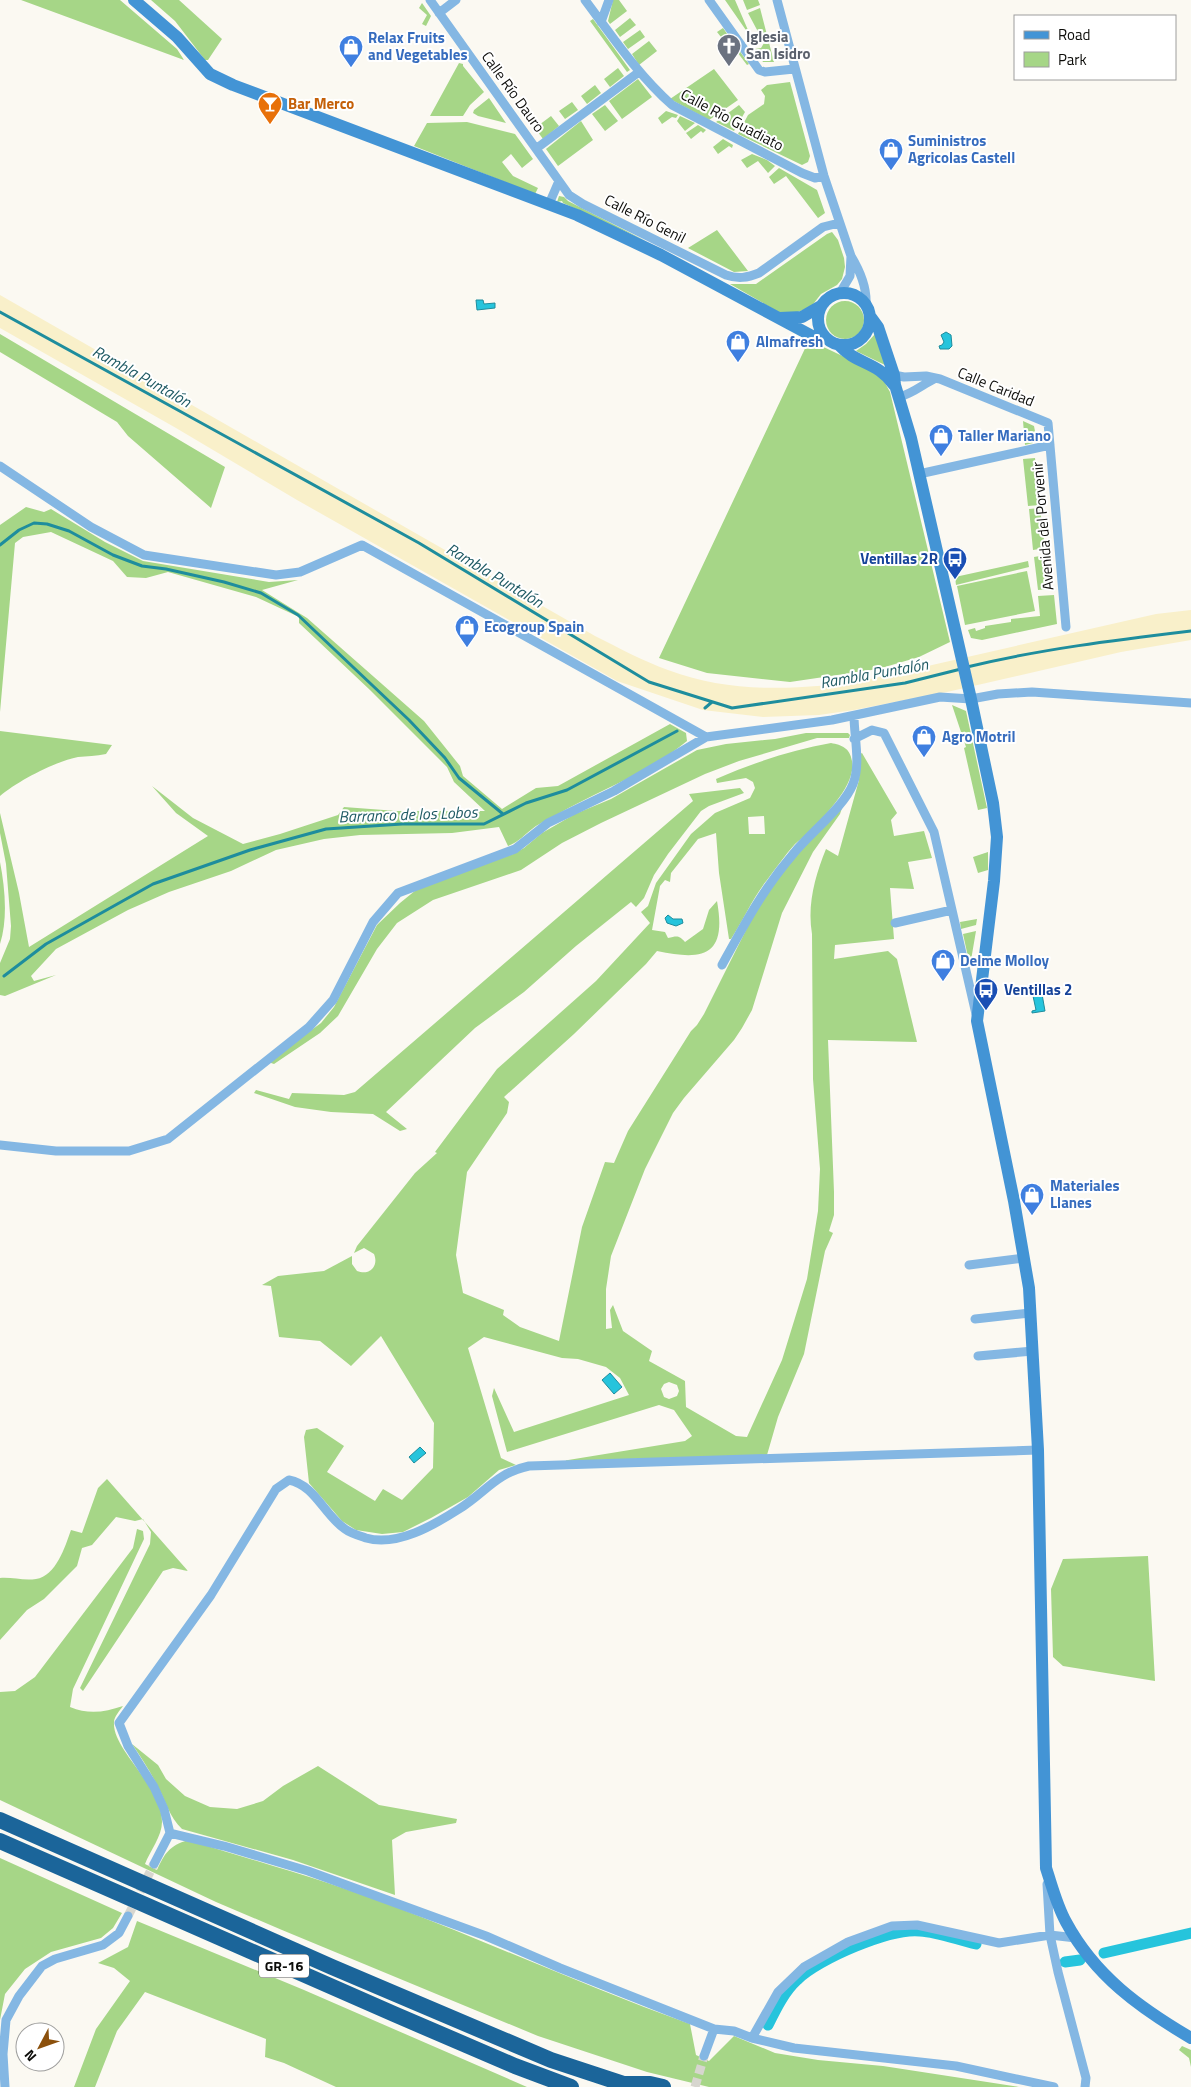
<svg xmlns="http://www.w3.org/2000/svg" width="1191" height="2087" font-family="'Titillium Web',sans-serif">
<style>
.green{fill:#a6d687;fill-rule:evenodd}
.sand{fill:#f9f0ca}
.water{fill:#26c4dc;stroke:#1e8d9d}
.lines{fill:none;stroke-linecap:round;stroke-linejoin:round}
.stream{stroke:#1e8d9d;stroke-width:3}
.canal{stroke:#26c4dc;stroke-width:11}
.street-tunnel{stroke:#d7d6cf;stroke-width:9;stroke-dasharray:9 4.5;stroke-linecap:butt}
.street{stroke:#84b7e3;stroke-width:9}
.secondary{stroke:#4394d5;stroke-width:12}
.highway{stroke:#1b659a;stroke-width:16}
.labels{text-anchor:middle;stroke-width:4;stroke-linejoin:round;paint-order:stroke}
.shield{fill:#fff;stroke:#565654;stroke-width:1}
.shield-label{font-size:14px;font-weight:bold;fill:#0d0d0a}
.worship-label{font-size:15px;font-weight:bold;fill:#5b616d;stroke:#fff;text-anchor:start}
.shop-label{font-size:15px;font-weight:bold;fill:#366cbe;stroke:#fff;text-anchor:start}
.street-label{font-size:15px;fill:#0d0d0a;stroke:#fff}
.food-label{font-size:15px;font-weight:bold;fill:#c56008;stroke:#fff;text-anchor:start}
.transit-label{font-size:15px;font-weight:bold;fill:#164399;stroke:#fff;text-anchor:end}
.water-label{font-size:16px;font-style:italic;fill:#1f5a64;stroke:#fff}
</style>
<rect width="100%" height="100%" fill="#fbf9f2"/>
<path class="green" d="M 21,0 L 120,0 L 177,49 L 184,60 Z
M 151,0 L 179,0 L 222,39 L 208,60 L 205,60 L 175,21 Z
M 613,0 L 619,0 L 627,11 L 610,24 L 608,21 Z
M 725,0 L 735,0 L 751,37 L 750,36 Z
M 743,0 L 758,0 L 760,5 L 747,10 Z
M 422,3 L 431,16 L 426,26 L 422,24 L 427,15 L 419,8 Z
M 760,8 L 774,62 L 763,62 L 755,49 L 761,48 L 764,43 L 748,13 Z
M 630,18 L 636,25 L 620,37 L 615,30 Z
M 593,19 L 630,70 L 627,72 L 590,21 Z
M 723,28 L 749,64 L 747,65 L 728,40 L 725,42 L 717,32 Z
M 640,30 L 645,37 L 628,49 L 623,42 Z
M 649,41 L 657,51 L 639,65 L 632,54 Z
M 459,63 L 463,64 L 463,66 L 484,92 L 470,105 L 463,116 L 430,116 Z
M 618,68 L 624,76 L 610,87 L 604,79 Z
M 714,69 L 738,100 L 709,120 L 670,99 Z
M 638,79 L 652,97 L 622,119 L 609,101 Z
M 790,82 L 810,156 L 808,162 L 802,165 L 738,134 L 748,115 L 764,104 L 765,96 L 761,90 L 767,85 Z
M 595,85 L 601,93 L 587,104 L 581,96 Z
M 489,98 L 506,123 L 478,116 L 473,113 L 474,110 Z
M 572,102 L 578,110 L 565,119 L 559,111 Z
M 605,105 L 618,121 L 605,131 L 592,114 Z
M 739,105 L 745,112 L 734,131 L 716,122 Z
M 666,111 L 678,115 L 676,118 L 672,117 L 662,124 L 658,118 Z
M 551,116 L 559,126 L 543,139 L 535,128 Z
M 680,116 L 695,123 L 685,131 L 677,121 Z
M 581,121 L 593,140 L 558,166 L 546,149 Z
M 467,122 L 515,134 L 533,159 L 522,168 L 511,154 L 502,162 L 513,176 L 538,188 L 535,194 L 414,146 L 427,123 Z
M 698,125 L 706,130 L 703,133 L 701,131 L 691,139 L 686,133 Z
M 723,139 L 733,145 L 732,148 L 729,146 L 718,154 L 713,147 Z
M 752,154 L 767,160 L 775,166 L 768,173 L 758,161 L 747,168 L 741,160 Z
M 779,168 L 817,190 L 825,213 L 818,218 L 786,176 L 774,184 L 769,177 Z
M 559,196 L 564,197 L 568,201 L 646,241 L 563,203 L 562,201 L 557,202 Z
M 717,230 L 748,271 L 734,272 L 688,248 Z
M 832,232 L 838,240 L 844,258 L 845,267 L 842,279 L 837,285 L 821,294 L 811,307 L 795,313 L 782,314 L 730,284 L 756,284 L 827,234 Z
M826 320a19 19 0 1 1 38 0a19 19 0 1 1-38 0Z
M 0,334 L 225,467 L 211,508 L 128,436 L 117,422 L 0,352 Z
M 875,334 L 885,365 L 856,351 L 866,344 Z
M 809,340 L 880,374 L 890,392 L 950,642 L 919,657 L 878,669 L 790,682 L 707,673 L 659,658 Z
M 1023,421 L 1034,426 L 1037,442 L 1025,445 Z
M 1035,458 L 1040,505 L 1028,506 L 1023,459 Z
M 26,507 L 44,512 L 51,509 L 105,542 L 143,561 L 269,582 L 298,580 L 262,590 L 307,618 L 424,721 L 460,766 L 463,776 L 502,809 L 536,788 L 558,786 L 670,724 L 686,733 L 687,741 C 648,773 600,790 556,815 C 550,819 542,822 536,826 C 526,833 519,842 508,846 L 499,827 L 452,833 L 360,835 L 324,839 L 276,850 L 231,871 L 169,892 L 128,910 L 56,949 L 31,976 L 34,981 L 56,975 L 5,996 L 0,995 L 0,963 L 10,939 L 11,926 L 6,864 L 0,833 L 0,813 L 19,893 L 29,947 L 208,836 L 176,813 L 152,786 L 193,818 L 243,844 L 280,834 L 338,815 L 344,807 L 397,811 L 485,811 L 454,782 L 447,767 L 370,690 L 299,623 L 299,617 L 256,597 L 168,572 L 146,578 L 127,577 L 113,561 L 51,532 L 23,537 L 15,543 L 0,712 L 0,525 Z
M 1040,508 L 1045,548 L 1033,550 L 1029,509 Z
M 1046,555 L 1049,589 L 1038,590 L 1034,557 Z
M 1028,561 L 1029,567 L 956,585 L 955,577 Z
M 1027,571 L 1035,611 L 965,625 L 957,586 Z
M 1054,595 L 1057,624 L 982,640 L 971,638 L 968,630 L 975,628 L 976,631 L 985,628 L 985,626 L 1011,622 L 1011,619 L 1040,616 L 1038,596 Z
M 952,705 L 966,711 L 987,808 L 978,810 L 964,748 L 966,747 Z
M 0,731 L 112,745 L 106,754 C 96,756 87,756 78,757 C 54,762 18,781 0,796 Z
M 806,733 L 848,733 L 850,735 L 849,738 L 817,738 L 739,761 L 705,774 L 601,823 L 562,843 L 521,870 L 433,900 L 397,923 L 377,949 L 338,1016 L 320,1033 L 274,1064 L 268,1062 L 321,1023 L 334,1007 L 377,925 L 400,903 L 416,890 L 513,854 L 524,848 L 542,833 L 575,814 L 611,799 L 697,750 L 726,744 L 775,739 Z
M 831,743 C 842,745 850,748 852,761 C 857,784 823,818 807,834 C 804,837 799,840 795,844 C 785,855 776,868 767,880 C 752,899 744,919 731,939 L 729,939 L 719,873 L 716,833 L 698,839 L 671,873 L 670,882 L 665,880 L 660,886 L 652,930 L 665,932 L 668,938 C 677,936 679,935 685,942 L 703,929 L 709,910 L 717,901 C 727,956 704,961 657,951 L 646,964 L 574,1034 L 504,1097 L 509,1102 L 507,1113 L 467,1172 L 456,1255 L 463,1293 L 504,1310 L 503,1315 L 520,1327 L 559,1341 L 582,1227 L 605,1162 L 614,1163 L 628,1131 L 691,1031 L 697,1025 L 704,1014 L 753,916 L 776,879 L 844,802 L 840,814 L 813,852 L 782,913 L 752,1010 L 742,1028 L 734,1040 L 684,1098 L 673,1113 L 645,1169 L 611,1256 L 606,1289 L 606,1329 L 612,1328 L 610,1310 L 613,1305 L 623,1331 L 652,1351 L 649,1361 L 685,1381 L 686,1407 L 736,1436 L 747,1437 L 782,1360 L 807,1279 L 818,1211 L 820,1169 L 813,1079 L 812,934 C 807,905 815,876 826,849 L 838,856 L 859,780 L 860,754 L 862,753 L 897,813 L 891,820 L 894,836 L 924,831 L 932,858 L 908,862 L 914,889 L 890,888 L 894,939 L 835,945 L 834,959 L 888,951 L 897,959 L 917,1042 L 828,1040 L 834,1192 L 834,1215 L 829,1231 L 833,1233 L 825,1251 L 804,1354 L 778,1417 L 767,1455 L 562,1461 L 685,1441 L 692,1436 L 674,1410 L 659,1405 L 507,1452 L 492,1396 L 494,1388 L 514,1432 L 629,1395 L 620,1378 L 606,1367 L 578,1359 L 562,1358 L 484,1337 L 468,1348 L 501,1458 L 516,1465 L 499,1470 L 468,1497 L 431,1518 L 403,1532 L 382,1534 L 356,1530 L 342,1521 L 309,1483 L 304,1437 L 306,1430 L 317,1428 L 344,1446 L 327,1472 L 375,1501 L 383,1489 L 402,1500 L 433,1468 L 434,1423 L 381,1336 L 351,1366 L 320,1341 L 279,1337 L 271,1286 L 262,1285 L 278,1276 L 324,1271 L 352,1256 L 352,1264 L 357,1271 C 370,1276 379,1266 374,1254 L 364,1248 L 354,1253 L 357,1246 L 415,1173 L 437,1153 L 435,1152 L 497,1069 L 596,981 L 650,923 L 641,912 L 648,906 L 656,883 L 691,834 L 715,813 L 750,798 L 755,788 L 753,782 L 746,778 L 717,783 L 716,779 C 753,763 791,750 831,743 ZM 764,816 L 765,834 L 749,834 L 748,817 ZM 669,1382 L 677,1385 L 679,1391 L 677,1396 L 669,1399 L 664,1397 L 661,1389 L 664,1384 Z
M 740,788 L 744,793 L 709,806 L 701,811 L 668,854 L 654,875 L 644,898 L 636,907 L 631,902 L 576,946 L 524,992 L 475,1028 L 386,1112 L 407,1129 L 400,1131 L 373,1114 L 331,1112 L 295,1107 L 254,1093 L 256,1090 L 289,1099 L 292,1093 L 344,1095 L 355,1092 L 693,801 L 689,794 Z
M 988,852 L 988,870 L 978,873 L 973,857 Z
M 0,862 C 5,888 8,919 0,944 Z
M 977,919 L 976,925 L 961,929 L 960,922 Z
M 976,931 L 970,966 L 963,934 Z
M 107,1479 L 188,1571 L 173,1568 L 163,1571 L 83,1691 L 80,1688 L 150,1544 L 151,1532 L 143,1519 L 135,1521 L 116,1517 L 92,1545 L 82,1548 L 77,1566 L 44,1599 L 27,1610 L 0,1640 L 0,1578 C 12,1577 24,1581 36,1579 C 56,1576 65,1547 71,1530 L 82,1533 L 98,1488 Z
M 137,1529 L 143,1531 L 144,1539 L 73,1689 L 70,1707 C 89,1715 105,1712 123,1706 C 120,1710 114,1717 114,1722 C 112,1750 162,1785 162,1822 C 162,1836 150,1851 145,1864 L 157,1870 C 165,1853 169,1846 188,1840 C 259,1862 331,1882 401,1909 C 497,1946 592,1989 690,2024 L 696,2055 L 709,2061 L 734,2036 L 775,2053 L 818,2060 L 883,2066 L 1019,2087 L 709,2087 L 647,2072 L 538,2036 L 282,1930 L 216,1902 L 0,1800 L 0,1692 L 15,1691 L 35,1677 L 133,1548 Z
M 1148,1556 L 1155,1681 L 1063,1666 L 1053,1657 L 1051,1589 L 1063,1559 Z
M 132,1744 L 158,1765 L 166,1779 L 185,1796 L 210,1807 L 237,1809 L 263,1801 L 283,1786 L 318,1766 L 379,1805 L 457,1819 L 456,1823 L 406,1832 L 392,1840 L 395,1895 L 293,1860 L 182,1829 C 169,1817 166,1801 157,1785 C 150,1771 141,1757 132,1744 Z
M 0,1858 L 122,1913 L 113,1928 L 101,1938 L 51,1952 L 25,1969 L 5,1994 L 0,2020 Z
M 137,1921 L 304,1990 L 527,2087 L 336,2087 L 284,2063 L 265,2057 L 266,2039 L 145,1992 L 117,2031 L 95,2087 L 74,2087 L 96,2029 L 130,1981 L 114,1968 L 98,1963 L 128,1947 Z
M 1182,2046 L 1191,2050 L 1191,2067 L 1189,2058 L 1179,2050 Z"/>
<path class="sand" d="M 0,295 L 595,636 C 619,648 643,661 668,670 C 731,694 801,690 866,680 L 1156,614 L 1191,610 L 1191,640 L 1121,652 L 947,692 L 854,710 L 819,715 L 763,717 L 703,710 L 617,681 L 297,500 L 176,428 L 0,328 Z"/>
<path class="water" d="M 476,300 L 483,300 L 484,304 L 495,303 L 495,308 L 477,310 Z
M 946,332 L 951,335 L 952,346 L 949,349 L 940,349 L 939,346 L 942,345 L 944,342 L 941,335 Z
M 668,915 L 673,919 L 682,919 L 683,923 L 676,926 L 667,923 L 665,918 Z
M 1042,994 L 1045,1011 L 1032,1013 L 1032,1011 L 1036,1010 L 1033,996 Z
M 610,1373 L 622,1387 L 614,1394 L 602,1380 Z
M 420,1447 L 426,1453 L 414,1463 L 409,1457 Z"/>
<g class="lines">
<path class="stream" d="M 0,312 L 419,543 L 649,682 L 732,708 L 905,683 L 961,669
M 0,545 L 19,530 L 34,523 L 47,524 L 69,531 L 113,555 L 142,566 L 166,569 L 224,582 L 261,593 L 298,615 L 409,720 L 445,758 L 459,778 L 503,814
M 967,667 C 1041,649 1116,640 1191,631
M 705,708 L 712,702
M 4,976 L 46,944 L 153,884 L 250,850 L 326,829 L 402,824 L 484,824 L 526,803 L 567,790 L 677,731"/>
<path class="canal" d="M 1104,1953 L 1191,1933
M 1065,1962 L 1080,1960
M 768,2025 C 776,2009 784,1992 797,1980 C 818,1959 890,1928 920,1931 C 938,1932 958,1940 976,1944"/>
<path class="street-tunnel" d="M 128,1916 L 154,1864
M 695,2087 L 704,2056"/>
<path class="street" d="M 430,0 L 559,181 L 549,204
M 585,0 C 612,36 638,75 672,105 L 802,173 L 815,178 L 824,176
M 709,0 L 759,70 L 765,72 L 794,69
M 777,0 L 824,176 L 851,256 C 860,271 867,287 866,304
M 439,13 L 456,0
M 601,22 L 609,0
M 537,148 L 639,72
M 559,181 L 569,195 L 583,204 L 726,275 C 738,279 747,278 759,273 L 823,227 L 839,223
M 840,293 L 850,276 L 851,256
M 894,375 L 904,377 L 926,376 L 940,379 L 1048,423 L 1066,627
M 899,397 C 912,394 922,385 934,379
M 0,466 L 91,527 L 144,555 L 276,575 L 300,572 L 362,545 L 706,737
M 919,474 L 1050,445
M 854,739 L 872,730 L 884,733 L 934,832 L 976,1014
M 895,923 L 952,910
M 722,965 C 745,923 763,889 794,853 C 810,833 844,807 853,784 C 861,764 854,736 854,716
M 0,1145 L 56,1151 L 129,1151 L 168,1139 L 309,1027 L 333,1000 L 373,922 L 398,893 L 515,849 L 548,823 L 614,791 L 706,737 L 832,720 L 940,697 L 971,699 L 998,694 L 1032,692 L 1191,703
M 969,1265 L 1024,1258
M 975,1319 L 1030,1313
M 978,1356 L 1033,1351
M 170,1833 L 224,1846 L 308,1871 L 486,1936 L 560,1968 L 714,2029 L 734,2031 L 752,2038 L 778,1992 L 804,1967 L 848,1942 L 892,1926 L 917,1925 L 999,1943 L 1050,1935 L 1076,1938
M 154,1864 L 170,1833 L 164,1809 L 154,1787 L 128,1746 L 119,1723 L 211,1595 L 276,1489 L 289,1480 C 315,1485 324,1515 345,1529 C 350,1533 360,1536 366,1538 C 397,1547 434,1525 459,1509 C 486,1492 496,1473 529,1466 L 1038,1450
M 1047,1884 L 1050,1935 L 1058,1972 L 1086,2078 L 1085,2087
M 752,2038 L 794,2048 L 956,2066 L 1054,2087
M 704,2056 L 714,2029
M 5,2087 L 3,2054 L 6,2020 L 19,1996 L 42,1966 L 55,1959 L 103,1945 L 119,1933 L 128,1916"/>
<path class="secondary" d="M 134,0 L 177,37 L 210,74 L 233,85 L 577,215 L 661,255 L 814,337 L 826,338
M818 319a26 26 0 1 1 52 0a26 26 0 1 1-52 0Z
M 870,316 L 878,327 L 894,375 L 895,385 L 911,438 L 971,699 L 993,803 L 997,837 L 994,881 L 977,1021 L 1014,1201 L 1029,1288 L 1038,1450 L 1046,1868 C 1052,1886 1057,1906 1066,1922 C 1095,1976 1140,2008 1191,2038
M 780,318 L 802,317 L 821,306
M 839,345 C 857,365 877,361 894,385"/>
<path class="highway" d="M 0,1820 L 332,1967 L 551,2060 L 633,2087
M 0,1841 L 394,2014 L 515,2066 L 571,2087
M 623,2084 L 650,2084 L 663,2087"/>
</g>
<defs>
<symbol id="church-pin" viewBox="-11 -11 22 30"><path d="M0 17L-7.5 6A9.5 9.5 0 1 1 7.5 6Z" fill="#6b7280" stroke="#fff"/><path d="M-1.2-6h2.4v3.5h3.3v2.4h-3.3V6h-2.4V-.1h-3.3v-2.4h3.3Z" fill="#fff"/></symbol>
<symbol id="shop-pin" viewBox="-11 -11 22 30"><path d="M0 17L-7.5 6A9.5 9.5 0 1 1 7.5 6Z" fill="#3f7fe0" stroke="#fff"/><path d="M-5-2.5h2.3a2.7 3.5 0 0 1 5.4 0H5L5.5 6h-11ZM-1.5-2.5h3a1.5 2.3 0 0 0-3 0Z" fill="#fff"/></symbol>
<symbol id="bar-pin" viewBox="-11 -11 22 30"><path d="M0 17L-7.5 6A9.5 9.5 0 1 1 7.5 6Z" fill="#e8710a" stroke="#fff"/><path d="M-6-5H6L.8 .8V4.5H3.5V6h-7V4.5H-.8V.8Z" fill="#fff"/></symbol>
<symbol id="bus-pin" viewBox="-11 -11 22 30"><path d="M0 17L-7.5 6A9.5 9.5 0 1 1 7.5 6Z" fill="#1a4fb4" stroke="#fff"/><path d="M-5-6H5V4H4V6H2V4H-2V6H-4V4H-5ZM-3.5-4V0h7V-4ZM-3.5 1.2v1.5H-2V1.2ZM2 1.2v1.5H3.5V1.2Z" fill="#fff"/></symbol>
</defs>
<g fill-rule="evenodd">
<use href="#church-pin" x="715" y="32" width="28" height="38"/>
<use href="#shop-pin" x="337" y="33" width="28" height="38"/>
<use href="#bar-pin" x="256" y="90" width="28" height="38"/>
<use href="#shop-pin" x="877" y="136" width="28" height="38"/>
<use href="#shop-pin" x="724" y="328" width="28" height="38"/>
<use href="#shop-pin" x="927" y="422" width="28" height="38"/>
<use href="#bus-pin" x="941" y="545" width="28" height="38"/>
<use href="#shop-pin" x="453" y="613" width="28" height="38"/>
<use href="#shop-pin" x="910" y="723" width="28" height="38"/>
<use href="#shop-pin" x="929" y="947" width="28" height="38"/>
<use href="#bus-pin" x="972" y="976" width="28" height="38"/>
<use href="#shop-pin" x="1018" y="1181" width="28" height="38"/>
</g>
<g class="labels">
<rect class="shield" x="259" y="1954.5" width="50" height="23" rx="4"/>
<g class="shield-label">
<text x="284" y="1971">GR-16</text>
</g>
<g class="worship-label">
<text x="746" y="42">Iglesia<tspan x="746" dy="17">San Isidro</tspan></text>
</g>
<g class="shop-label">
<text x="368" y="43">Relax Fruits<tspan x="368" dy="17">and Vegetables</tspan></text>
<text x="908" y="146">Suministros<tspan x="908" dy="17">Agricolas Castell</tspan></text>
<text x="756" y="347">Almafresh</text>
<text x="958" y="441">Taller Mariano</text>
<text x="484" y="632">Ecogroup Spain</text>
<text x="942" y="742">Agro Motril</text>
<text x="960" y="966">Delme Molloy</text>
<text x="1050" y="1191">Materiales<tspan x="1050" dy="17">Llanes</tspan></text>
</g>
<g class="street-label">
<text transform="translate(513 92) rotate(54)" y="5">Calle Río Dauro</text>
<text transform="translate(732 120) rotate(28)" y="5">Calle Río Guadiato</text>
<text transform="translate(645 219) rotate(27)" y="5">Calle Río Genil</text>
<text transform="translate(996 387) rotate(22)" y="5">Calle Caridad</text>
<text transform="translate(1043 526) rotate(-95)" y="5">Avenida del Porvenir</text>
</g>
<g class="food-label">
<text x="288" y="109">Bar Merco</text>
</g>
<g class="transit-label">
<text x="938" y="564">Ventillas 2R</text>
<text x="1004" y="995" text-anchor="start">Ventillas 2</text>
</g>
<g class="water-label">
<text transform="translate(142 376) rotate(29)" y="6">Rambla Puntalón</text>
<text transform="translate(495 575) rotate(31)" y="6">Rambla Puntalón</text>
<text transform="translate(874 673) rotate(-10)" y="6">Rambla Puntalón</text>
<text transform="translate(408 814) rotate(-2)" y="6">Barranco de los Lobos</text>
</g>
</g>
<rect x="1014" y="15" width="162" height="65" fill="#ffffff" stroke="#9e9e9d"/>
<rect x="1024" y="31" width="25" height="8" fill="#4394d5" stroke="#9e9e9d"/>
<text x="1058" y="40" font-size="15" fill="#0d0d0a">Road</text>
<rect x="1024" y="52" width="25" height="15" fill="#a6d687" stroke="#9e9e9d"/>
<text x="1058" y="65" font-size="15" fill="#0d0d0a">Park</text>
<g transform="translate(40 2047) rotate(229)"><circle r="24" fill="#ffffff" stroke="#9e9e9d"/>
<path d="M0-4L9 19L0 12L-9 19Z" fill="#8b500c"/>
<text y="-8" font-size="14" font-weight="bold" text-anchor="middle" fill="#0d0d0a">N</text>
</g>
</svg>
